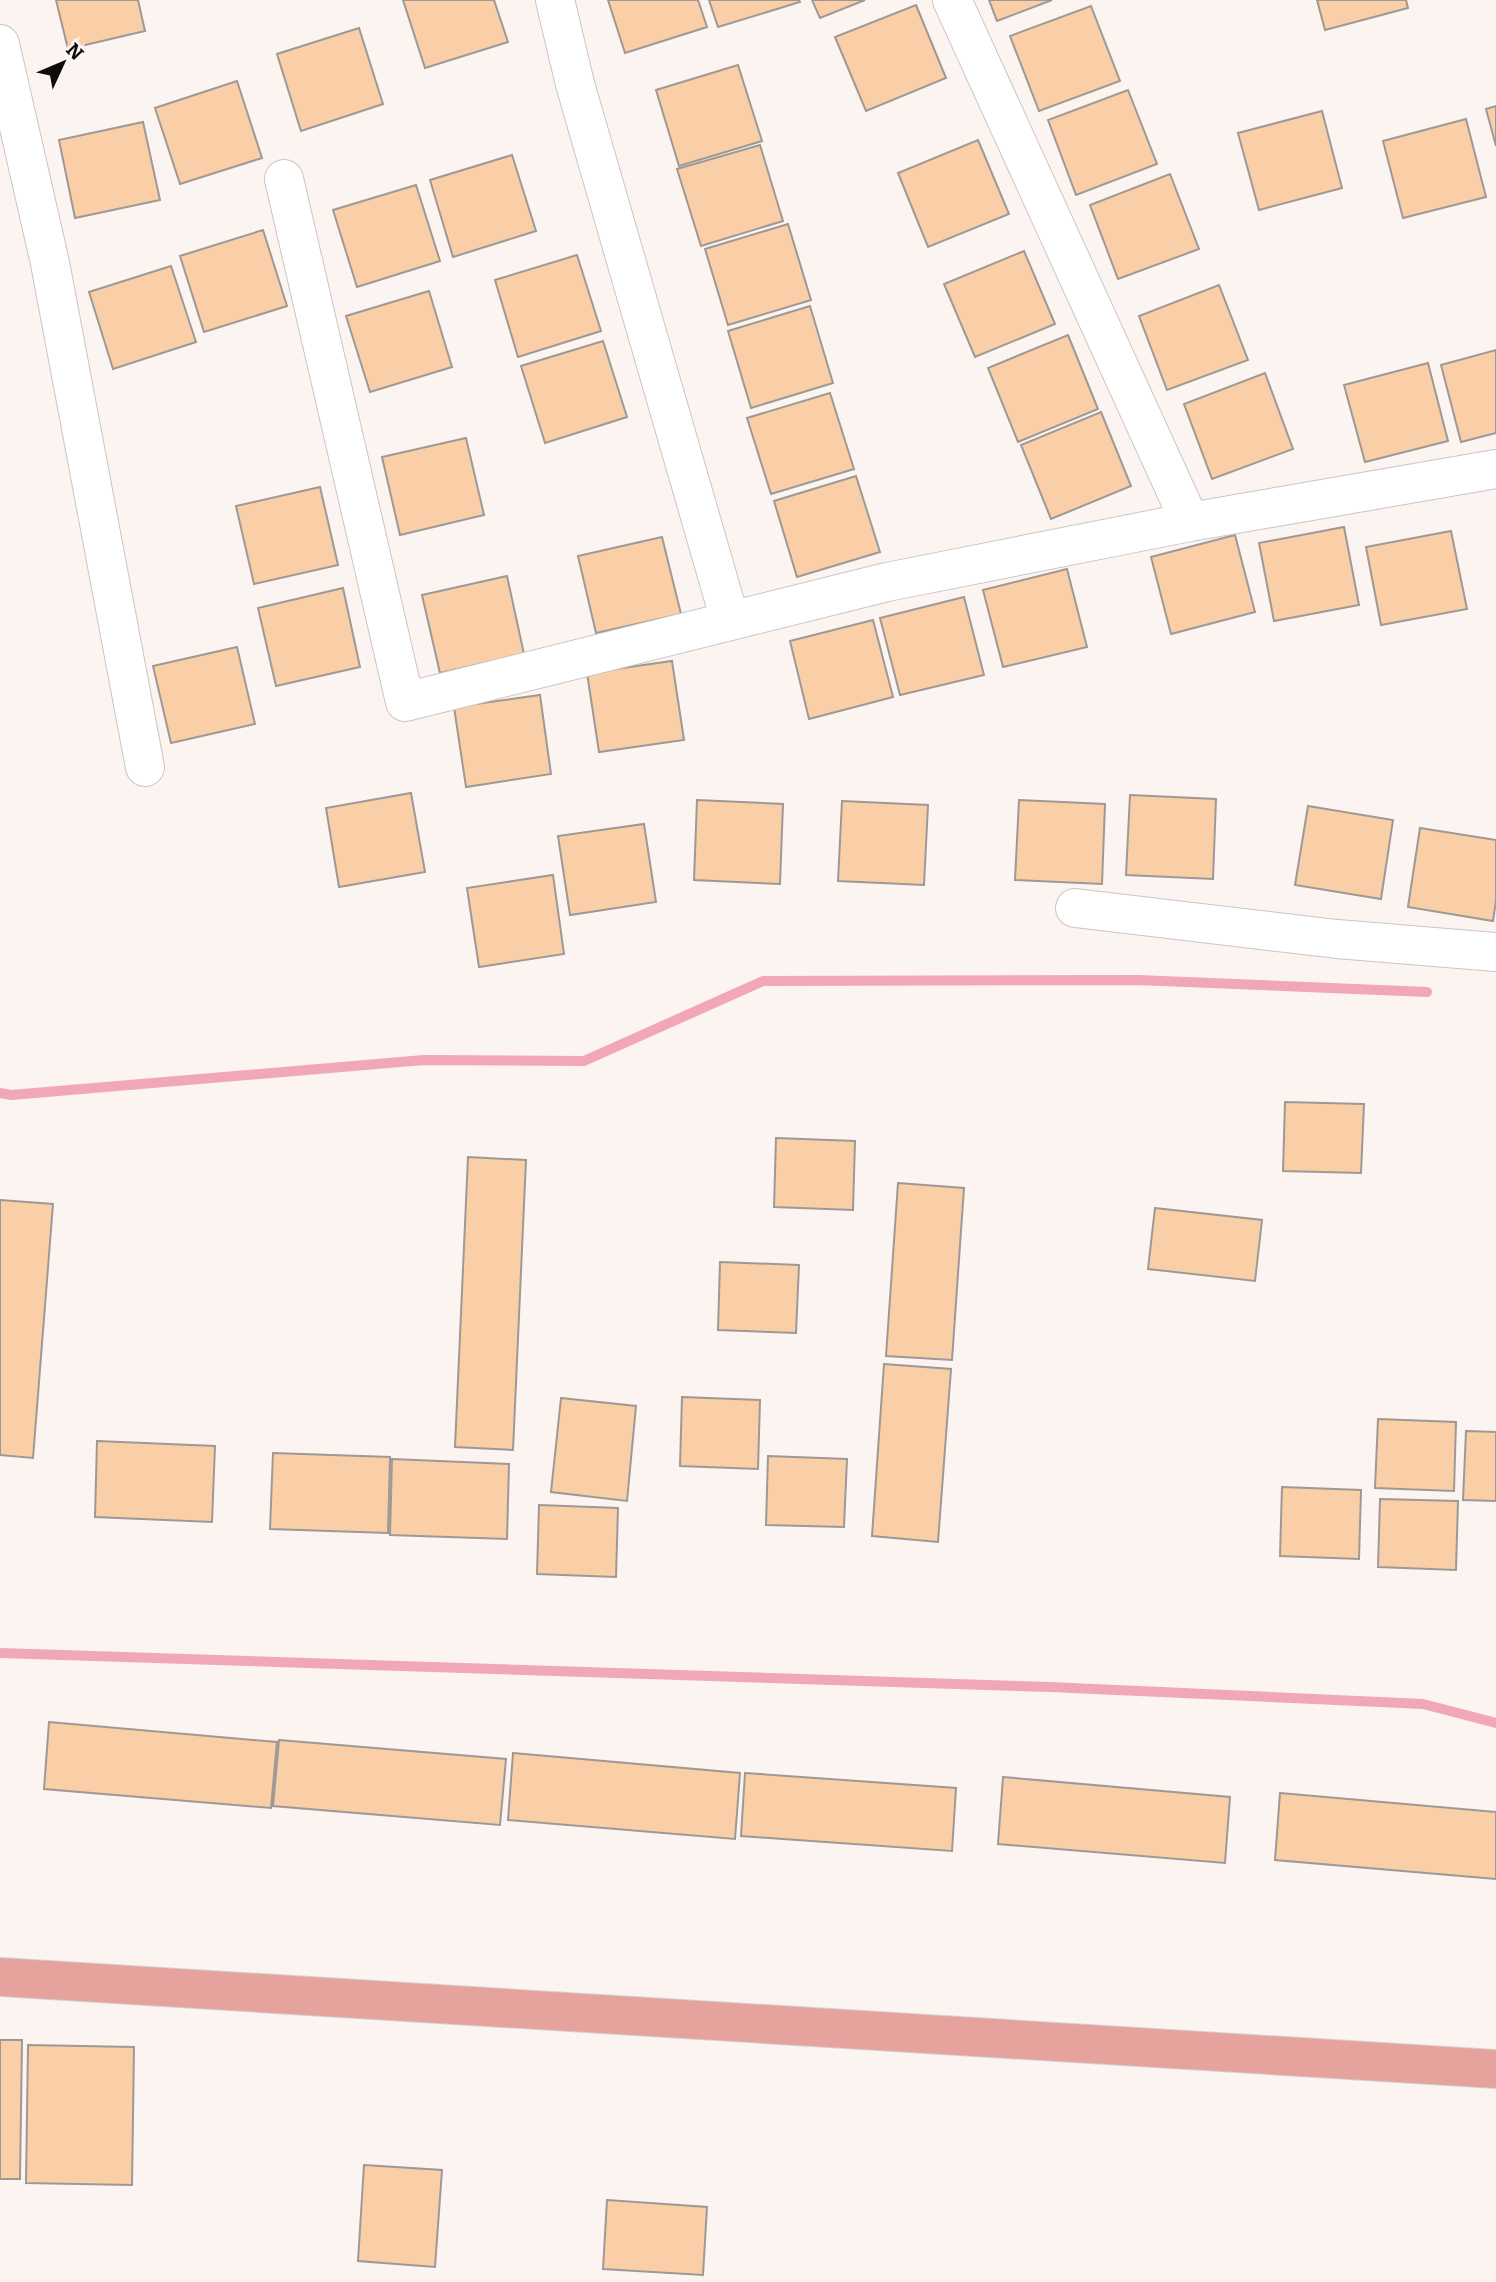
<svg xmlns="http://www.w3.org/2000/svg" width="1496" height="2282" font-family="Bitter,serif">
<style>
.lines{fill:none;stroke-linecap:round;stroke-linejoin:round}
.stream{stroke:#f1a7b5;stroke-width:10}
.building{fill:#facfa7;stroke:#9e9995;stroke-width:2}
.minor-casing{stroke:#ccc5c2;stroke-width:40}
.major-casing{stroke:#d4d3d3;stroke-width:40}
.minor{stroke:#fff;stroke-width:38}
.major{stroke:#e6a39d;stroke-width:38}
</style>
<rect width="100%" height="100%" fill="#fbf4f1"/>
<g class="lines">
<path class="stream" d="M 0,1093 L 11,1095 L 424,1060 L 584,1061 L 763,981 L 1137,980 L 1427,992
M 0,1653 L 1050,1687 L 1423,1704 L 1496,1723"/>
</g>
<path class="building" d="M 56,0 L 138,0 L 145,31 L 68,49 Z
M 403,0 L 494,0 L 508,42 L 425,68 Z
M 608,0 L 698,0 L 707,27 L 625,53 Z
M 709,0 L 799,0 L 800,2 L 718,27 Z
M 812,0 L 865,0 L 820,18 Z
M 989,0 L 1052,0 L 997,21 Z
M 1317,0 L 1406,0 L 1408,8 L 1325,30 Z
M 916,5 L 946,78 L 866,111 L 835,37 Z
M 1091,6 L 1120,81 L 1039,111 L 1010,36 Z
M 359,28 L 383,104 L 301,131 L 277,54 Z
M 738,65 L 762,141 L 679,166 L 656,90 Z
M 237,81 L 262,158 L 180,184 L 155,108 Z
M 1128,90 L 1157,164 L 1076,195 L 1048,120 Z
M 1496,106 L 1496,146 L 1486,109 Z
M 1322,111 L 1342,188 L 1259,210 L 1238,133 Z
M 1466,119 L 1486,197 L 1403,218 L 1383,141 Z
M 143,122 L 160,200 L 75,218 L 59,140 Z
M 978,140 L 1009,214 L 928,247 L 898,173 Z
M 760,145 L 783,221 L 701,246 L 677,169 Z
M 512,155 L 536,231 L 453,257 L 430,180 Z
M 1170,174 L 1199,249 L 1118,279 L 1090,205 Z
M 416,185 L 440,261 L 357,287 L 333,210 Z
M 788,224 L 811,300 L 728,325 L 705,249 Z
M 263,230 L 287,306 L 204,332 L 180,256 Z
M 1024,251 L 1055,324 L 975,357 L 944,284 Z
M 577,255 L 601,331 L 518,357 L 495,280 Z
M 171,266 L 196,342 L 113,369 L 89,292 Z
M 1219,285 L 1248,360 L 1167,390 L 1139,316 Z
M 429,291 L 452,367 L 370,392 L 346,316 Z
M 810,306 L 833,383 L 751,408 L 728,331 Z
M 1068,335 L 1098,409 L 1018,442 L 988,368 Z
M 603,341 L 627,417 L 545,443 L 521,366 Z
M 1496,350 L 1496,433 L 1461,442 L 1441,365 Z
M 1428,363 L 1448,441 L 1365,462 L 1344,385 Z
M 1265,373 L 1293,449 L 1212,479 L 1184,404 Z
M 830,393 L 854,469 L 771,494 L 747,418 Z
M 1101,412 L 1131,486 L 1051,519 L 1021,445 Z
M 466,438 L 484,515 L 400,535 L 382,457 Z
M 856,476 L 880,552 L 797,577 L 774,501 Z
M 320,487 L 338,565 L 254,584 L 236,506 Z
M 1344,527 L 1359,605 L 1274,621 L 1259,543 Z
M 1451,531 L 1467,609 L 1381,625 L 1366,547 Z
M 1235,535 L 1255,612 L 1171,634 L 1151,557 Z
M 662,537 L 681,614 L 596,633 L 578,556 Z
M 1067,569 L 1087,647 L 1003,667 L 983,590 Z
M 507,576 L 524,654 L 440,673 L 422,595 Z
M 343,588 L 360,667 L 276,686 L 258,608 Z
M 964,597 L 984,675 L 900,695 L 880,618 Z
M 873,620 L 893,697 L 809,719 L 790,641 Z
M 237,647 L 255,724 L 171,743 L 153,666 Z
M 672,661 L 684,740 L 599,752 L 587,673 Z
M 540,695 L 551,774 L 466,787 L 454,707 Z
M 411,793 L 425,872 L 339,887 L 326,808 Z
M 1130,795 L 1216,799 L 1213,879 L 1126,875 Z
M 697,800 L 783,804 L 780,884 L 694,880 Z
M 1019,800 L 1105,804 L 1102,884 L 1015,880 Z
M 842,801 L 928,805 L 924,885 L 838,881 Z
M 1308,806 L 1393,820 L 1381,899 L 1295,885 Z
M 644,824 L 656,902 L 570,915 L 558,836 Z
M 1420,828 L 1496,840 L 1496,901 L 1493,921 L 1408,907 Z
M 553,875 L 564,954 L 479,967 L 467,888 Z
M 1285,1102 L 1364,1104 L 1361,1173 L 1283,1171 Z
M 776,1138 L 855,1141 L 853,1210 L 774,1207 Z
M 468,1157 L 526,1160 L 513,1450 L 455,1447 Z
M 898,1183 L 964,1188 L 952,1360 L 886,1356 Z
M 0,1200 L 53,1204 L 33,1458 L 0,1455 Z
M 1155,1208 L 1262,1220 L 1255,1281 L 1148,1269 Z
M 720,1262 L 799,1265 L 796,1333 L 718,1330 Z
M 884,1364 L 951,1369 L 938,1542 L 872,1536 Z
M 682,1397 L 760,1400 L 758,1469 L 680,1466 Z
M 561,1398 L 636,1406 L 627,1501 L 551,1492 Z
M 1378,1419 L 1456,1422 L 1454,1491 L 1375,1488 Z
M 1466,1431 L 1496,1432 L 1496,1501 L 1463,1500 Z
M 97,1441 L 215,1446 L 212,1522 L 95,1517 Z
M 273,1453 L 390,1457 L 388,1533 L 270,1529 Z
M 768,1456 L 847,1459 L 844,1527 L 766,1525 Z
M 392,1459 L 509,1464 L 507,1539 L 390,1535 Z
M 1282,1487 L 1361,1490 L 1359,1559 L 1280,1556 Z
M 1380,1499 L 1458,1501 L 1456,1570 L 1378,1567 Z
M 539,1505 L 618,1508 L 616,1577 L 537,1574 Z
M 49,1722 L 277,1742 L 271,1808 L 44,1789 Z
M 279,1740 L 506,1759 L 500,1825 L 273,1806 Z
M 513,1753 L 740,1773 L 735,1839 L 508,1820 Z
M 745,1773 L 956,1788 L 952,1851 L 741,1836 Z
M 1003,1777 L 1230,1797 L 1225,1863 L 998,1844 Z
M 1280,1793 L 1496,1812 L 1496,1879 L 1275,1860 Z
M 0,2040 L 22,2040 L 20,2179 L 0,2179 Z
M 28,2045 L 134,2047 L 132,2185 L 26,2183 Z
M 364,2165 L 442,2170 L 435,2267 L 358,2261 Z
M 607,2200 L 707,2207 L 703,2275 L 603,2269 Z"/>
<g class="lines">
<defs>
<path id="minor" d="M 555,0 L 575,84 L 730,620
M 952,0 L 1190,522
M 0,44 L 50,263 L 145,767
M 284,179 L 405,702 L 887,582 L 1190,522 L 1496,469
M 1075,908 L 1337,939 L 1496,952"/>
<path id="major" d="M 0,1977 L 1496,2069"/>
</defs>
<use href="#minor" class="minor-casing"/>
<use href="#major" class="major-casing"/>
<use href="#minor" class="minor"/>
<use href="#major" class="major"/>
</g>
<g transform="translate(63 63) rotate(46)" stroke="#fbf4f1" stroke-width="5" paint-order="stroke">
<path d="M0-5L12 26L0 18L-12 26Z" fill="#0e0c0b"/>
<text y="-10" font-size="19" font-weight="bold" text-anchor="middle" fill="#0e0c0b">N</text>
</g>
</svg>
